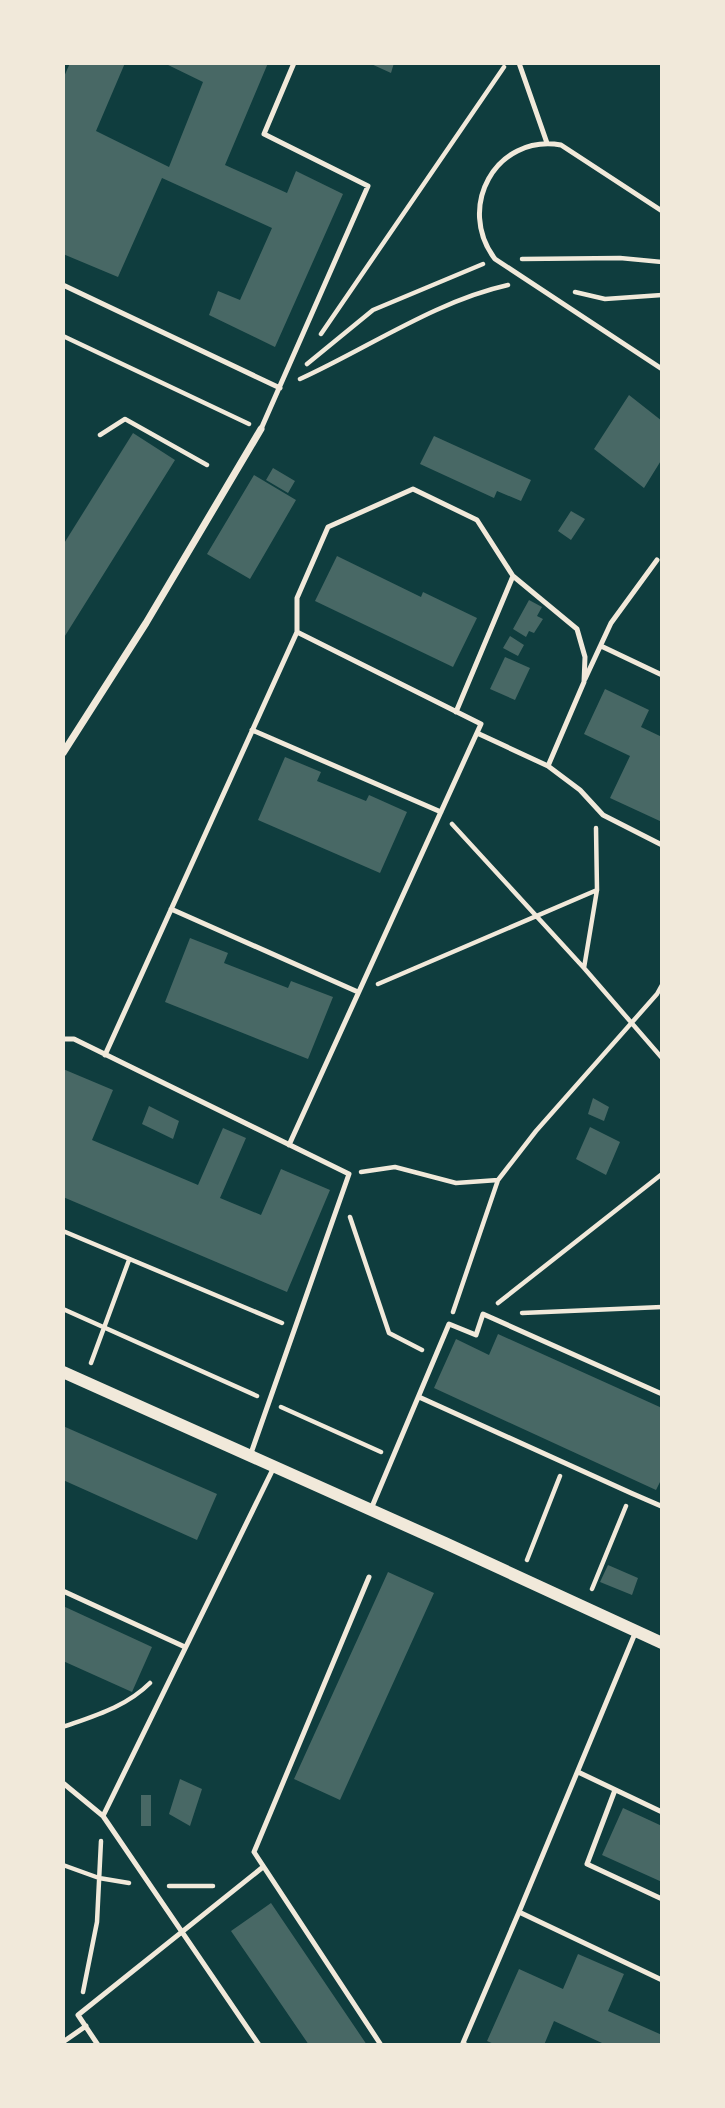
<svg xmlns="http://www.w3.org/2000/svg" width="725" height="2108" font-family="Rubik,sans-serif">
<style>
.building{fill:#486865}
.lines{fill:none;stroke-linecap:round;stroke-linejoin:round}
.path{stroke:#f1e9da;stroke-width:4.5}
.service{stroke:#f1e9da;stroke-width:5}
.minor{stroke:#f1e9da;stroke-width:7}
.tertiary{stroke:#f1e9da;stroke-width:12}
</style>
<rect width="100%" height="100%" fill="#0f3d3e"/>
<path class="building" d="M 70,63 L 125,63 L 96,131 L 169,167 L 203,82 L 164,63 L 268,63 L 225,165 L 287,193 L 296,171 L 343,194 L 275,347 L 209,315 L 218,291 L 240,300 L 272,228 L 162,178 L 118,277 L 63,254 L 63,79 Z
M 369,63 L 394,63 L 391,73 Z
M 629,395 L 662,421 L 662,459 L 644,488 L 594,449 Z
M 133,433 L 175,460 L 63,639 L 63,545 Z
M 434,436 L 531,480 L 521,501 L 497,491 L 494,498 L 420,464 Z
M 273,468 L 295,481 L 288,493 L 266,480 Z
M 254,475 L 296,500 L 250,579 L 207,554 Z
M 571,511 L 585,519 L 571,540 L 558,531 Z
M 337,556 L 421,597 L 423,592 L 477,618 L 453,667 L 315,601 Z
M 529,600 L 542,607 L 537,616 L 543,619 L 534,633 L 529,631 L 526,637 L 513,629 Z
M 510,636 L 524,645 L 518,656 L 503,648 Z
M 505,657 L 530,668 L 515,700 L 490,689 Z
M 605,689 L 649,710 L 641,727 L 662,737 L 662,822 L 610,798 L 630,756 L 584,734 Z
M 285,757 L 321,772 L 317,781 L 366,801 L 369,795 L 407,812 L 380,873 L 258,820 Z
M 190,938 L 228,953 L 224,963 L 288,988 L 291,981 L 333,997 L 308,1059 L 165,1002 Z
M 63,1069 L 113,1090 L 92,1140 L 198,1185 L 223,1128 L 246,1138 L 220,1198 L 261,1215 L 281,1169 L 330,1190 L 287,1292 L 63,1197 Z
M 593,1098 L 609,1107 L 604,1121 L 588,1114 Z
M 149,1106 L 179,1121 L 173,1139 L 142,1124 Z
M 590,1127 L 620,1142 L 606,1175 L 576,1159 Z
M 498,1334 L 662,1408 L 662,1478 L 656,1490 L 434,1388 L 456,1339 L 489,1355 Z
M 63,1426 L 217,1494 L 197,1540 L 63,1480 Z
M 608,1565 L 638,1578 L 632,1595 L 600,1582 Z
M 388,1572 L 434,1593 L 340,1800 L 294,1779 Z
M 63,1606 L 152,1647 L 132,1692 L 63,1661 Z
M 180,1779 L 202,1789 L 190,1826 L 169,1814 Z
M 141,1795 L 151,1795 L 151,1826 L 141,1826 Z
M 623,1808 L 662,1826 L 662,1882 L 602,1855 Z
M 271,1903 L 367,2045 L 309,2045 L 231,1931 Z
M 578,1954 L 624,1974 L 608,2011 L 662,2035 L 662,2045 L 601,2045 L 602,2043 L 554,2021 L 544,2045 L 496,2045 L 487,2041 L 519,1969 L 563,1989 Z"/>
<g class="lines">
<path class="path" d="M 522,259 L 620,258 L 662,262
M 575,292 L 605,299 L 662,295
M 321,334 L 504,67
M 63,336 L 249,424
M 307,364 L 373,310 L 483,264
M 300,379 C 368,348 436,301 508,285
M 100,435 L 125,419 L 207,465
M 452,824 L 584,968 L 662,1058
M 584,968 L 597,890 L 596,828
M 378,984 L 597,890
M 361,1172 L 395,1167 L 456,1183 L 498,1180
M 350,1217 L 389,1333 L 422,1350
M 63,1231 L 282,1323
M 498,1303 L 662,1174
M 63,1309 L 257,1396
M 453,1312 L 498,1180 L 536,1131 L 657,994 L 662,985
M 522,1313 L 662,1307
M 91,1363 L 129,1260
M 281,1407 L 381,1452
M 527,1560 L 560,1476
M 592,1589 L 626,1506
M 63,1727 C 94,1716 126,1707 150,1683
M 63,1865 L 99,1878 L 129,1883
M 169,1886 L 213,1886
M 83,1992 L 97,1922 L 101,1841"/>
<path class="service" d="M 519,63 L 547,143
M 662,211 L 561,145 C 495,134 456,208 495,259 L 662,369
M 63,285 L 280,388
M 261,429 L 368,186 L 264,134 L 294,63
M 297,632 L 297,598 L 328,527 L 413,489 L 477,520 L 513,576
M 601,646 L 662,675
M 585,679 L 611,623 L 657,560
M 456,712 L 513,576 L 577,629 L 585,657 L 584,682 L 548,766 L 477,733
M 252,730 L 441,812
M 548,766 L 580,790 L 603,815 L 662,845
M 171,909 L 358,992
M 63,1039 L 74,1039 L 349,1174 L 250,1456
M 105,1055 L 297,632 L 481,724 L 289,1145
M 419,1397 L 631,1493 L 661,1506 L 662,1504
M 371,1509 L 449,1324 L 476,1335 L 483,1314 L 662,1394
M 369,1577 L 254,1852 L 381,2045
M 63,1591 L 185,1647
M 578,1772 L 662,1812
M 63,1783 L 103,1816 L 259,2045
M 615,1790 L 587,1864 L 662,1899
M 103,1816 L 274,1467
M 519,1912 L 636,1631
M 63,2042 L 86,2026
M 98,2045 L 78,2015 L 263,1867
M 466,2045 L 463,2043 L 519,1912 L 662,1980"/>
<path class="minor" d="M 63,753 L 146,623 L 261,429"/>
<path class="tertiary" d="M 63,1372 L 445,1543 L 662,1643"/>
</g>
<rect width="725" height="2108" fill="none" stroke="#f1e9da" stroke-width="130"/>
</svg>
